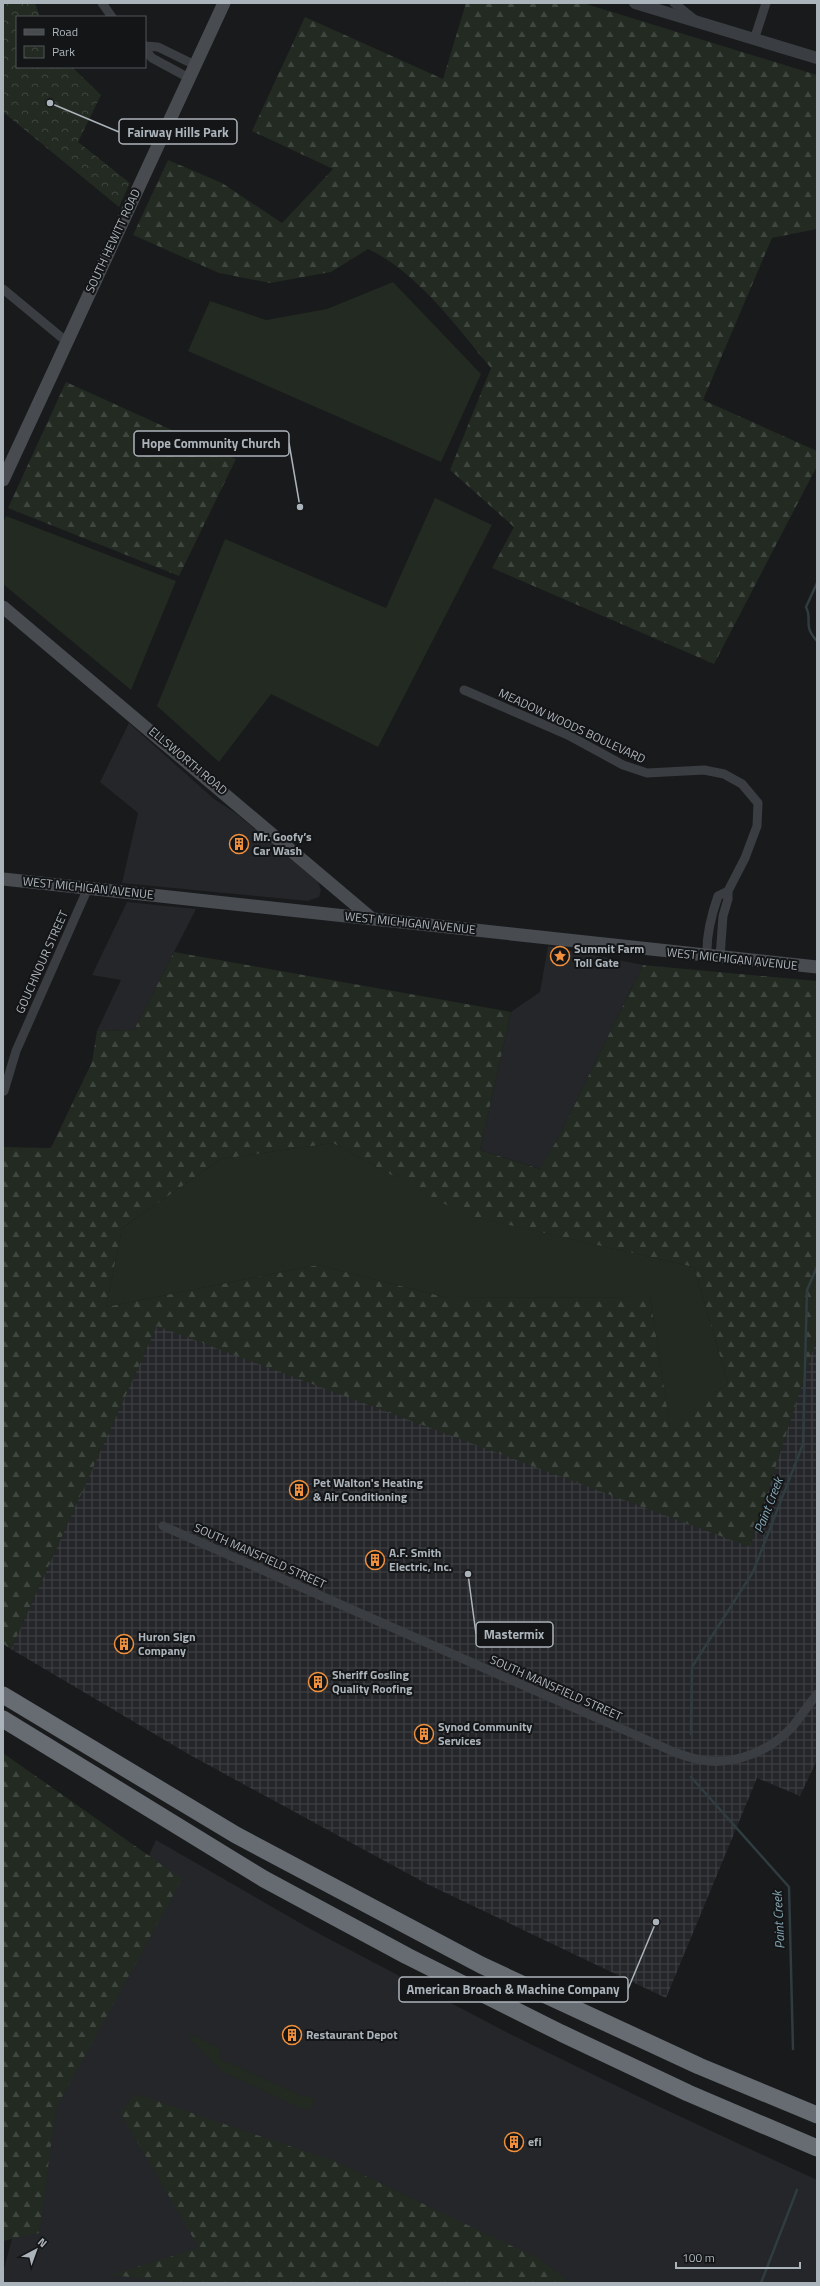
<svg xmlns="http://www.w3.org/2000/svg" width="820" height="2286" font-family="'Titillium Web',sans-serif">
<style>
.built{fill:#252629}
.industrial{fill:url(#industrial-grid)}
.grass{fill:#222a21}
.forest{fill:url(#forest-firs);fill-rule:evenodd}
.park{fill:url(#park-crowns)}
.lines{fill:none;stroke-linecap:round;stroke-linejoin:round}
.stream{stroke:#2f3c40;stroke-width:2.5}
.minor{stroke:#3a3d41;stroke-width:9}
.tertiary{stroke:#3a3d41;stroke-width:12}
.secondary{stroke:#484c51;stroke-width:13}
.motorway{stroke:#666c72;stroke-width:17}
.labels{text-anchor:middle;stroke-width:4;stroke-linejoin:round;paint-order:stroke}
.street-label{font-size:12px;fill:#acb4bb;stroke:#141517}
.poi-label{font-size:12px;font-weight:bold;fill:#acb4bb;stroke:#141517;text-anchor:start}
.water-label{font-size:13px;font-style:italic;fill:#84a8b5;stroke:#141517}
.leader{fill:none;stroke:#acb4bb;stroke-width:1.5}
.callout-dot{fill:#acb4bb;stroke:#141517;stroke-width:1.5}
.callout{fill:#141517;stroke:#acb4bb;stroke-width:1.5}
.callout-label{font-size:13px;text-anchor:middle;font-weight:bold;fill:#acb4bb}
</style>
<defs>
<pattern id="industrial-grid" width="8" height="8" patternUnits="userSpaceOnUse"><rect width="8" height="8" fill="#252629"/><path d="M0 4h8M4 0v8" fill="none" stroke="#424346"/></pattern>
<pattern id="forest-firs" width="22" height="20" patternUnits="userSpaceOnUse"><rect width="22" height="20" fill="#222a21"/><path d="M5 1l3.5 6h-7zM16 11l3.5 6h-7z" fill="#3f463f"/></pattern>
<pattern id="park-crowns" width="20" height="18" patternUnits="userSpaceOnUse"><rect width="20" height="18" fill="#222a21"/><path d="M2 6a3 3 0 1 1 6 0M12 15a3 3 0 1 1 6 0" fill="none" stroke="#3f463f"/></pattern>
</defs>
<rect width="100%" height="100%" fill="#191a1c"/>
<path class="built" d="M 129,723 L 214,799 L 234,812 L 317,879 L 321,890 L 319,897 L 308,901 L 122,883 L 138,813 L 100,782 Z
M 127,902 L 196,909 L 134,1030 L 97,1031 L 121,980 L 92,975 Z
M 548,946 L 643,965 L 557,1140 L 541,1169 L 480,1150 L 511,1012 L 540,992 Z
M 156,1840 L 314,1931 L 512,2035 L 662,2108 L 817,2180 L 817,2283 L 3,2283 L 3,2272 L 15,2228 L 50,2070 Z"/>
<path class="industrial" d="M 157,1325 L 376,1404 L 750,1546 L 817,1337 L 817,1760 L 800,1796 L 757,1778 L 666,1998 L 427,1884 L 190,1755 L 11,1649 Z"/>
<path class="grass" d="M 393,282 L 481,374 L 441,462 L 188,351 L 210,301 L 266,320 L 327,309 Z
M 435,498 L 492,525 L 378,747 L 271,694 L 219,762 L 157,706 L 225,539 L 386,608 Z
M 6,516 L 176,581 L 131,690 L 3,584 L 3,523 Z
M 333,1143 L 466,1215 L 694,1267 L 728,1383 L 670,1428 L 650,1297 L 448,1298 L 318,1265 L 106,1307 L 122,1228 L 221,1159 Z
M 190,2034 L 219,2048 L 220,2059 L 304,2097 L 305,2095 L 315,2099 L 311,2108 L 305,2110 L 221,2071 L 188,2037 Z"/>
<path class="forest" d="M 466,3 L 583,3 L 817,75 L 817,229 L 772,238 L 703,400 L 817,451 L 817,466 L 714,664 L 492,568 L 514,527 L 450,470 L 491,368 C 457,327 417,272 368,249 L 331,272 L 270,283 L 219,273 L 133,235 L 168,160 L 222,183 L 282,223 L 333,169 L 252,131 L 305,17 L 443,79 Z
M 66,382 L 236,459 L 179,576 L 8,508 Z
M 174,952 L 511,1012 L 480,1150 L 540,1169 L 557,1140 L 643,965 L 817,981 L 817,1337 L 750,1547 L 157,1326 L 11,1649 L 3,1644 L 3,1147 L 51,1148 L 92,1062 L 97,1031 L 134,1030 ZM 333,1143 L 465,1215 L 694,1267 L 728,1383 L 670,1427 L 650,1297 L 448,1298 L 318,1265 L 106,1307 L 122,1228 L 221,1159 Z
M 3,1753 L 182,1879 L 56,2108 L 39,2233 L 3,2241 Z
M 136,2094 L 336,2162 L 539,2259 L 570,2283 L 183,2283 L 111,2275 L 199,2248 L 120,2112 Z"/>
<path class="park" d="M 3,3 L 35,3 L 40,17 L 17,17 L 17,67 L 72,67 L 101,95 L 78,142 L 130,183 L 119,207 L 3,112 Z"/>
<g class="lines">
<path class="stream" d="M 817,583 L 806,607 C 813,620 802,625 817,641
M 691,1734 L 692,1667 L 753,1572 L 803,1444 L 807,1290 L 817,1267
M 691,1777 L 789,1887 L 793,2049
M 761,2283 L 797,2190"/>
<path class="minor" d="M 102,3 L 112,17
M 674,3 L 694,19
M 754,40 L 766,3
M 145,46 L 158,47 L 195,65
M 145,50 L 152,58 L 189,78
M 3,289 L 67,342
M 464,690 L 568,735 L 623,765 L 647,773 L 704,770 L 724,774 L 742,784 L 758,803 L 757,826 L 745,858 L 728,891 L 728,899 L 723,916 L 720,957
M 707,956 C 706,935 711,916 718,896 L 728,891
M 4,1091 L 16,1051 L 88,888
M 163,1526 L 674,1752 C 682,1755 691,1758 701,1760 C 733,1766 771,1751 793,1726 C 801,1716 809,1704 817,1694"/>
<path class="tertiary" d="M 635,3 L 817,58"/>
<path class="secondary" d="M 3,480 L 224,3
M 3,607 L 371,918
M 3,879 L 817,967"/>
<path class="motorway" d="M 3,1695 L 236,1835 L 481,1965 L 699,2066 L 817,2115
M 3,1719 L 264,1879 L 407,1956 L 561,2033 L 688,2093 L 817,2148"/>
</g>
<defs>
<symbol id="building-ring" viewBox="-11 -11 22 22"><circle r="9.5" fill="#141517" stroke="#f0903d" stroke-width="1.5"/><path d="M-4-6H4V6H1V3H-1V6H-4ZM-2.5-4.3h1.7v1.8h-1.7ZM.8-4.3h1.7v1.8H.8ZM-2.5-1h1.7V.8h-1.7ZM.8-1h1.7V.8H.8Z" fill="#f0903d"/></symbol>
<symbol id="sight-ring" viewBox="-11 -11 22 22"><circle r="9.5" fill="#141517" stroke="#f0903d" stroke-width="1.5"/><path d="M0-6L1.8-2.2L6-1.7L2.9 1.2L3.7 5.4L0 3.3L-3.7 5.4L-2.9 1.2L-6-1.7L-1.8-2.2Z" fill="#f0903d"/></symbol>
</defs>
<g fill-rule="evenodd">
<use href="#building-ring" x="228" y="833" width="22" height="22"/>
<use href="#sight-ring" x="549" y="945" width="22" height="22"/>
<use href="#building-ring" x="288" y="1479" width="22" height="22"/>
<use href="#building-ring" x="364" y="1549" width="22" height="22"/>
<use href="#building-ring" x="113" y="1633" width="22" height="22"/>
<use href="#building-ring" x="307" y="1671" width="22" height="22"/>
<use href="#building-ring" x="413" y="1723" width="22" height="22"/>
<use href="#building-ring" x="281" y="2024" width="22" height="22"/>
<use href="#building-ring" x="503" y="2131" width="22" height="22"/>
</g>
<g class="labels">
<g class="street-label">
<text transform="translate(113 241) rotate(-65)" y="4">SOUTH HEWITT ROAD</text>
<text transform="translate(572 726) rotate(25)" y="4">MEADOW WOODS BOULEVARD</text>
<text transform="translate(188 761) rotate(40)" y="4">ELLSWORTH ROAD</text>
<text transform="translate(88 888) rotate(6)" y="4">WEST MICHIGAN AVENUE</text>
<text transform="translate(410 923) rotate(6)" y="4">WEST MICHIGAN AVENUE</text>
<text transform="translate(732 959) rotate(6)" y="4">WEST MICHIGAN AVENUE</text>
<text transform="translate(42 962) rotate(-66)" y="4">GOUCHNOUR STREET</text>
<text transform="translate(260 1556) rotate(24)" y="4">SOUTH MANSFIELD STREET</text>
<text transform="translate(556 1688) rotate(24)" y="4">SOUTH MANSFIELD STREET</text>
</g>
<g class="poi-label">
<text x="253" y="841">Mr. Goofy’s<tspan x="253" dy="14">Car Wash</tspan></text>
<text x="574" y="953">Summit Farm<tspan x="574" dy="14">Toll Gate</tspan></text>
<text x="313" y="1487">Pet Walton's Heating<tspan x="313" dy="14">&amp; Air Conditioning</tspan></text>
<text x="389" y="1557">A.F. Smith<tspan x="389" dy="14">Electric, Inc.</tspan></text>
<text x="138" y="1641">Huron Sign<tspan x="138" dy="14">Company</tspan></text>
<text x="332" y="1679">Sheriff Gosling<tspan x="332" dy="14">Quality Roofing</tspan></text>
<text x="438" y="1731">Synod Community<tspan x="438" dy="14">Services</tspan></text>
<text x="306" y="2039">Restaurant Depot</text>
<text x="528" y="2146">efi</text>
</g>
<g class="water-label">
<text transform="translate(768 1505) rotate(-69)" y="5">Paint Creek</text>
<text transform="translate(778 1920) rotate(-93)" y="5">Paint Creek</text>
</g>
</g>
<path class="leader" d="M50 103L119 132M300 507L289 443M468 1574L476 1634M656 1922L628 1989"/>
<g class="callout-dot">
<circle cx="50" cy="103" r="4"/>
<circle cx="300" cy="507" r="4"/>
<circle cx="468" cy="1574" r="4"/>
<circle cx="656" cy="1922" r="4"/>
</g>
<g class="callout">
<rect x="119" y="119" width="118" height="25" rx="4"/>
<rect x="134" y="431" width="155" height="25" rx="4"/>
<rect x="476" y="1622" width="77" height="25" rx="4"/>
<rect x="399" y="1977" width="229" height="25" rx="4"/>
</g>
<g class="callout-label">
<text x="178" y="137">Fairway Hills Park</text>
<text x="211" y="448">Hope Community Church</text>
<text x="514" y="1639">Mastermix</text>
<text x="513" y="1994">American Broach &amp; Machine Company</text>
</g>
<rect width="820" height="2286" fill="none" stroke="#acb4bb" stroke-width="8"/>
<rect x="16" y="16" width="130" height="52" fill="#141517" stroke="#515559"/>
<rect x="24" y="29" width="20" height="6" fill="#484c51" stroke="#515559"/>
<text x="52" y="36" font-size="12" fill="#acb4bb">Road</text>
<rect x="24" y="46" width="20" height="12" fill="url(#park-crowns)" stroke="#515559"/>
<text x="52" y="56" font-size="12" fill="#acb4bb">Park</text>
<g transform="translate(36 2250) rotate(41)" stroke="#141517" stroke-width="3" paint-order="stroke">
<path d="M0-3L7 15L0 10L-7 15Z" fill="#acb4bb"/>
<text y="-6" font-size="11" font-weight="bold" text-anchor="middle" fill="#acb4bb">N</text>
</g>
<path d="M676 2262v6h124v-6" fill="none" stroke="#acb4bb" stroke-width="2"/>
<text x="682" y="2262" font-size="12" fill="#acb4bb" stroke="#141517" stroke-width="3" paint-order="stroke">100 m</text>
</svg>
